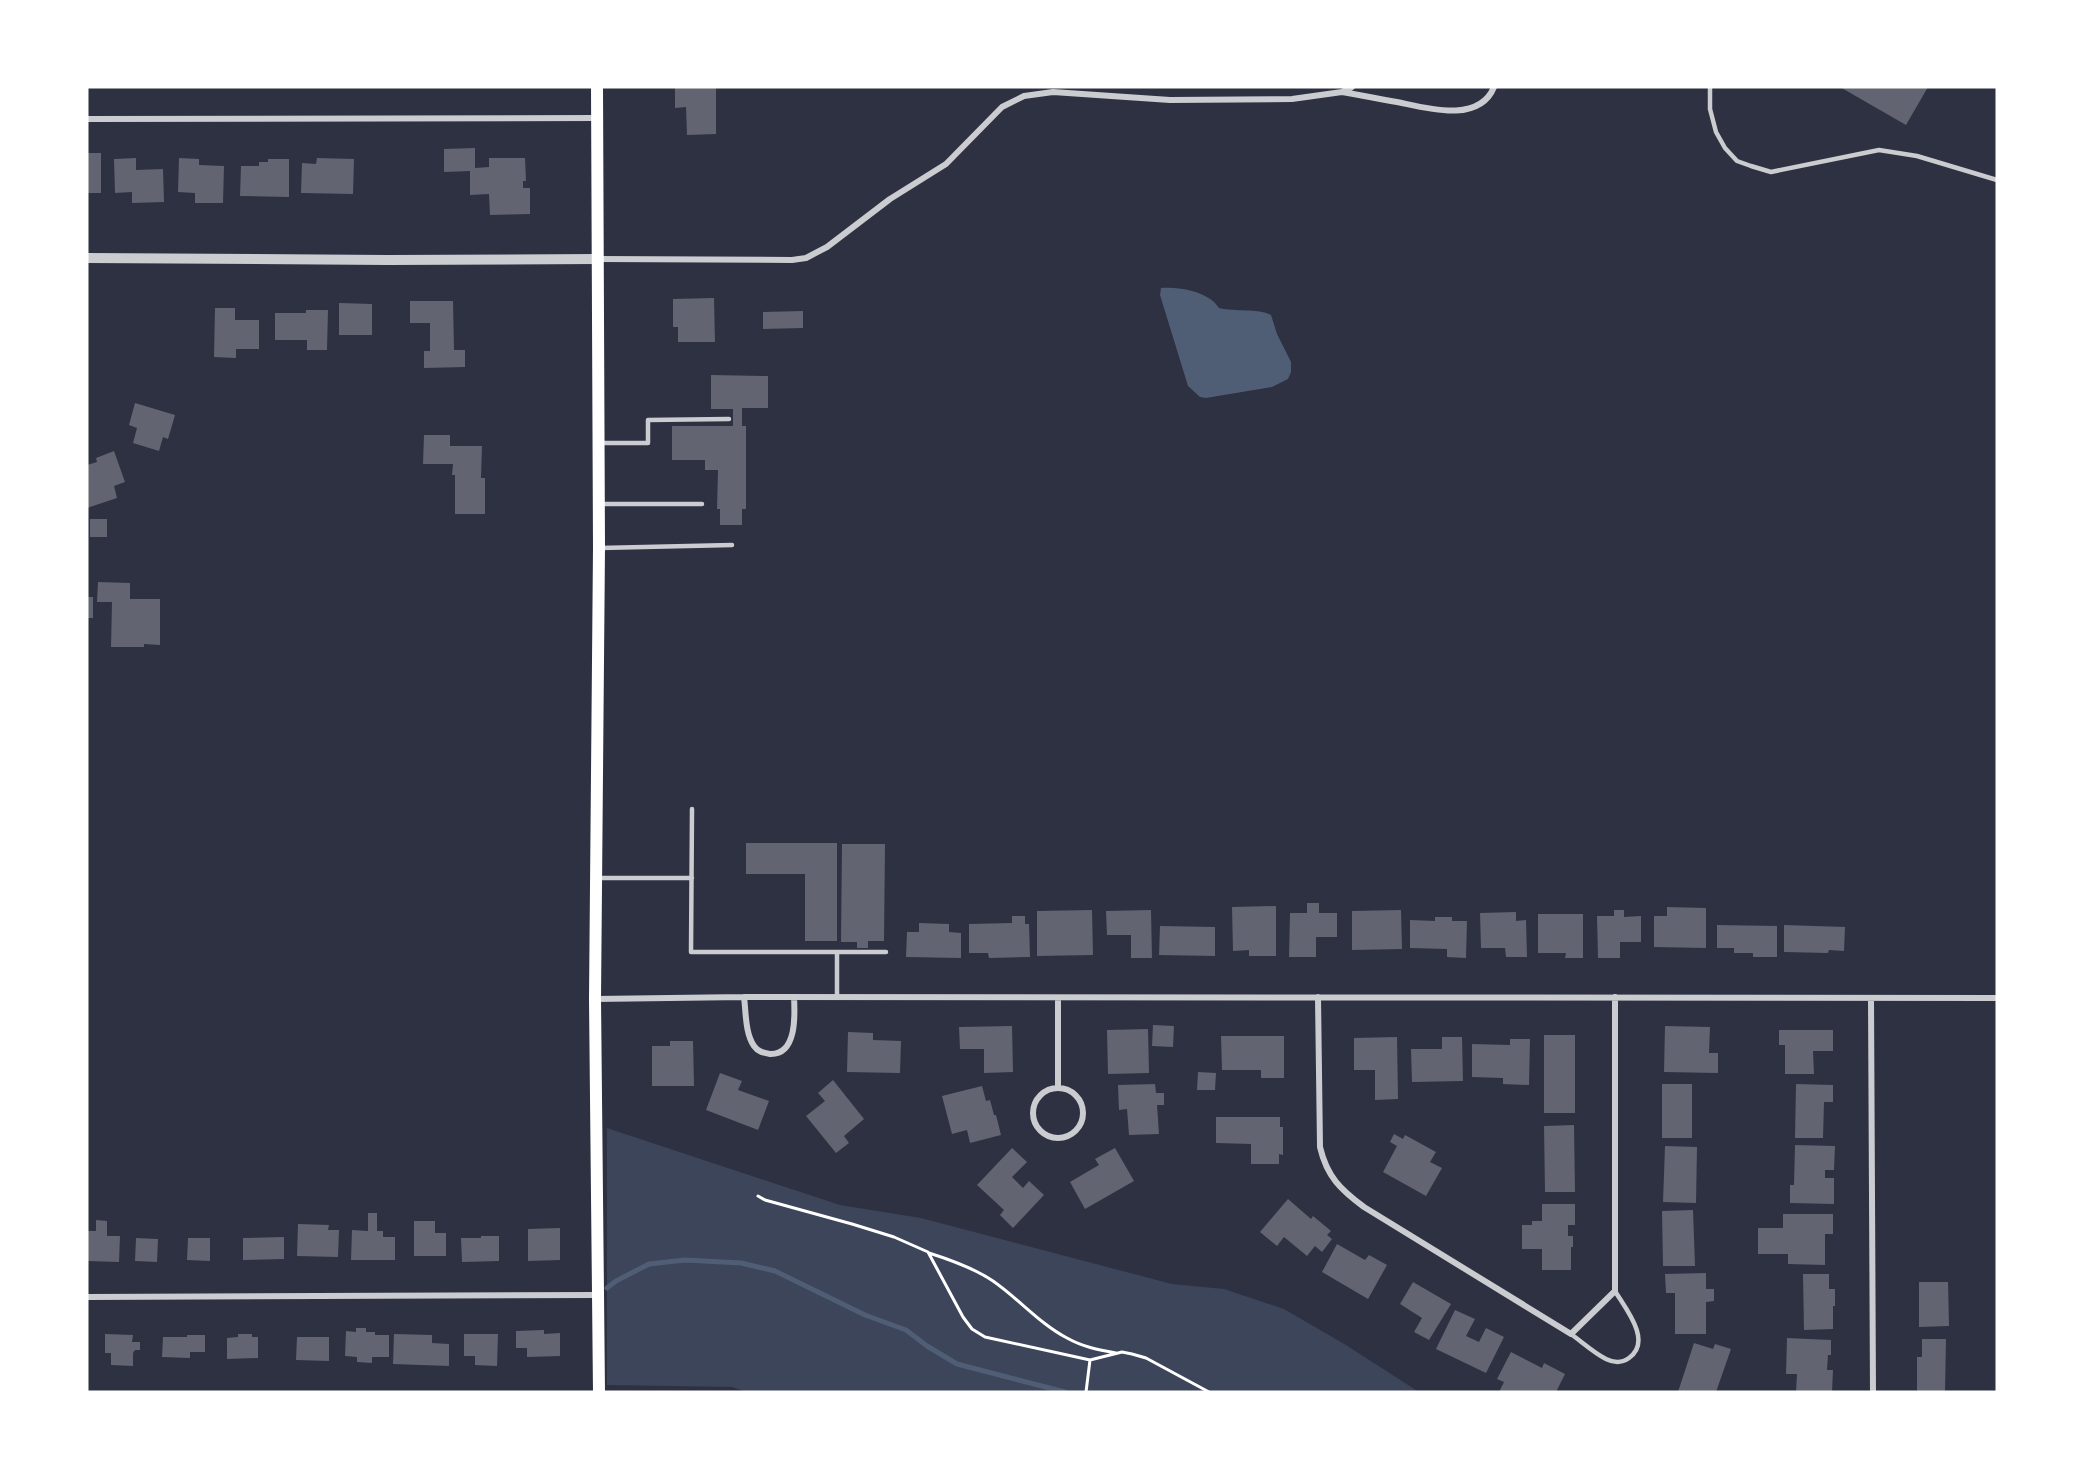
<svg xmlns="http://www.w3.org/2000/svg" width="2084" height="1479" font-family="'Titillium Web',sans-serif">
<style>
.green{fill:#3c4559}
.water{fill:#4f5d75}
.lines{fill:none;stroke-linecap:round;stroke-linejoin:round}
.stream{stroke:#4f5d75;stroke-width:5}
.building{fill:#626471}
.path{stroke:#fff;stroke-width:3}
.service{stroke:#caccd0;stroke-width:4.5}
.minor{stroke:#caccd0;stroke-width:6}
.tertiary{stroke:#caccd0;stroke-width:10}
.secondary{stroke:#fff;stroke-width:12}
</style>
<rect width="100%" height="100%" fill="#2d3142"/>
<path class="green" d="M 607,1128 L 840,1205 L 921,1218 L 1172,1284 L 1224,1289 L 1284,1309 L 1346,1345 L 1419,1392 L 747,1392 L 732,1387 L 607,1385 Z"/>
<path class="water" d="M 1161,288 C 1179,287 1208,291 1219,308 C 1235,312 1257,308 1271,315 L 1277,334 L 1291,362 L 1291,372 L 1288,379 L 1272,387 L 1206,398 L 1200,397 L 1188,386 L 1160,295 Z"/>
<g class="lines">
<path class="stream" d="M 607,1288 L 616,1281 L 649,1264 L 685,1260 L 741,1263 L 775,1271 L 865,1315 L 906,1330 L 927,1346 L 957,1364 L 1065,1392"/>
</g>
<path class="building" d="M 675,87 L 716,87 L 716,134 L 687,135 L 686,107 L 675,108 Z
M 1840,87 L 1928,87 L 1906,125 Z
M 475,148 L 475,168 L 489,167 L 489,158 L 525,158 L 526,181 L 523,181 L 523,188 L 530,188 L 530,214 L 490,215 L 489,194 L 470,195 L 470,171 L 444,172 L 444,149 Z
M 87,153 L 101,153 L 101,193 L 87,193 Z
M 136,158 L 136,170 L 163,169 L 164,202 L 132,203 L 132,192 L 115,193 L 114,159 Z
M 179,158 L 199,159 L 199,165 L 224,166 L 223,203 L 195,203 L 195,193 L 178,192 Z
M 317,158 L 354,159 L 353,194 L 301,193 L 302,163 L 316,164 Z
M 268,159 L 289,159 L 289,197 L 240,196 L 241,166 L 259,166 L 259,162 L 268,162 Z
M 714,298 L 715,342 L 678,342 L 678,327 L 673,327 L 673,299 Z
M 410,301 L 453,301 L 454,350 L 465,350 L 465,367 L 424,368 L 424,351 L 430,351 L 430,323 L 410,323 Z
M 339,303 L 372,304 L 372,335 L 339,335 Z
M 215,308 L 235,308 L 235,320 L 259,320 L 259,349 L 236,349 L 236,358 L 214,357 Z
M 306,310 L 328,310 L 327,350 L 307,350 L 307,340 L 275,340 L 275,313 L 306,313 Z
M 803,311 L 803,328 L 763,329 L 763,312 Z
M 711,375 L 768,376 L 768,408 L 742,408 L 742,426 L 746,426 L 746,509 L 742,509 L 742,525 L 720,525 L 720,509 L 717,509 L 718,470 L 705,470 L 705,460 L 672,460 L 672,426 L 733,426 L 733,409 L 711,409 Z
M 135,403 L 175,415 L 168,439 L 163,437 L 159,451 L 133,443 L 137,428 L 129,425 Z
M 424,435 L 450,435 L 450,446 L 482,446 L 481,478 L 485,478 L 485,514 L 455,514 L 455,475 L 452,475 L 453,464 L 423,464 Z
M 114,451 L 125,482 L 114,486 L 117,498 L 87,508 L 87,465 L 97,462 L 96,458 Z
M 90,519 L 107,519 L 107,537 L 90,537 Z
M 98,582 L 130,583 L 130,599 L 160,599 L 160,645 L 144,644 L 144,647 L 111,647 L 112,602 L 97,602 Z
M 87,597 L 93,597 L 93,618 L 87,618 Z
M 746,843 L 837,843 L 837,941 L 805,941 L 805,874 L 746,874 Z
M 842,844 L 885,844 L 884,941 L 868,941 L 868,948 L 857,948 L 857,942 L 841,942 Z
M 1307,903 L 1319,903 L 1319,913 L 1337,913 L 1337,937 L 1316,937 L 1316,957 L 1289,957 L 1290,913 L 1307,913 Z
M 1276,906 L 1276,956 L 1249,956 L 1249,950 L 1233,951 L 1232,907 Z
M 1667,907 L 1706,908 L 1706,948 L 1654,947 L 1654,916 L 1667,916 Z
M 1092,910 L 1093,955 L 1037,956 L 1037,911 Z
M 1151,910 L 1152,958 L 1131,958 L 1131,935 L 1107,935 L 1106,911 Z
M 1401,910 L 1402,949 L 1352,950 L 1352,911 Z
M 1614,910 L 1624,910 L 1624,917 L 1641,916 L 1641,942 L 1620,942 L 1620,958 L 1598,958 L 1597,916 L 1614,916 Z
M 1516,912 L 1516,921 L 1526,920 L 1527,957 L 1506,957 L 1505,948 L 1481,948 L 1480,913 Z
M 1538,914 L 1583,914 L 1583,958 L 1565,958 L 1566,953 L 1538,953 Z
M 1012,916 L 1025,916 L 1025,924 L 1029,924 L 1030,957 L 989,958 L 988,953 L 969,953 L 969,924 L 1012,923 Z
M 1435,917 L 1452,917 L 1452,921 L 1467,921 L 1466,958 L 1447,957 L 1447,949 L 1410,948 L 1410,920 L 1435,921 Z
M 919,923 L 949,924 L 949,932 L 961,933 L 961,958 L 906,957 L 907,932 L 919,932 Z
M 1717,925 L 1777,926 L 1777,957 L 1753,957 L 1753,953 L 1734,953 L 1734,948 L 1717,948 Z
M 1784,925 L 1845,927 L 1844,951 L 1829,950 L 1828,953 L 1784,952 Z
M 1160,926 L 1215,927 L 1215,956 L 1159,955 Z
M 1153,1025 L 1174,1026 L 1173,1047 L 1152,1046 Z
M 1012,1026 L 1013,1072 L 984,1073 L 984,1049 L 960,1049 L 959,1027 Z
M 1665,1026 L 1710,1027 L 1709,1053 L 1718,1053 L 1718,1073 L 1664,1072 Z
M 1148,1029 L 1149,1073 L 1108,1074 L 1107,1030 Z
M 1779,1030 L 1833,1030 L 1833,1051 L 1813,1051 L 1814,1074 L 1785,1074 L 1785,1045 L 1779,1045 Z
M 848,1032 L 873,1033 L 873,1040 L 901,1041 L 900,1073 L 847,1072 Z
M 1544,1035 L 1575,1035 L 1575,1113 L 1544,1113 Z
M 1221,1036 L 1284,1036 L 1284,1078 L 1261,1078 L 1261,1070 L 1222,1070 Z
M 1397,1037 L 1398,1099 L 1375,1100 L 1375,1070 L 1354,1070 L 1354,1038 Z
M 1442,1037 L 1462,1037 L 1463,1081 L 1412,1082 L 1411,1049 L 1442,1049 Z
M 1510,1039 L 1530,1039 L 1529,1085 L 1503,1084 L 1503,1078 L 1472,1077 L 1472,1044 L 1510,1045 Z
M 670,1041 L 693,1041 L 694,1086 L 652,1086 L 652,1046 L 670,1046 Z
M 1198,1072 L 1216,1073 L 1215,1090 L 1197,1090 Z
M 720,1073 L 742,1081 L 738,1090 L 769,1101 L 758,1130 L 706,1110 Z
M 833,1080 L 864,1119 L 844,1136 L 849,1143 L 836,1153 L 806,1116 L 825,1101 L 818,1093 Z
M 1155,1084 L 1156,1093 L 1164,1093 L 1164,1105 L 1157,1105 L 1159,1134 L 1129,1135 L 1127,1109 L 1119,1110 L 1118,1085 Z
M 1662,1084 L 1692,1084 L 1692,1138 L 1662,1138 Z
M 1796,1084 L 1833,1085 L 1833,1102 L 1824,1102 L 1823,1138 L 1795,1138 Z
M 982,1086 L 986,1101 L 990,1100 L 994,1115 L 996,1115 L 1001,1135 L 970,1143 L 967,1130 L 952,1134 L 942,1096 Z
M 1216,1117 L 1280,1117 L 1280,1127 L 1283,1127 L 1283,1155 L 1279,1154 L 1279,1164 L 1251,1164 L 1251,1144 L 1216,1143 Z
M 1574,1125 L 1575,1192 L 1545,1192 L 1544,1126 Z
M 1394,1134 L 1403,1139 L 1405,1135 L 1436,1152 L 1430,1162 L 1442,1168 L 1426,1196 L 1383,1172 L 1397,1146 L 1390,1142 Z
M 1795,1145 L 1835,1146 L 1834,1170 L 1825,1170 L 1825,1178 L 1834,1178 L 1834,1204 L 1790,1203 L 1790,1185 L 1794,1185 Z
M 1665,1146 L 1697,1147 L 1696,1203 L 1663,1202 Z
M 1012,1148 L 1027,1162 L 1012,1177 L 1023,1188 L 1029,1181 L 1044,1195 L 1013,1228 L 1000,1215 L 1004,1210 L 977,1185 Z
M 1115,1148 L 1134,1181 L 1085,1209 L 1070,1182 L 1099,1165 L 1095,1159 Z
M 1288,1199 L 1311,1219 L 1313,1216 L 1331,1231 L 1327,1235 L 1332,1239 L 1322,1252 L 1315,1246 L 1307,1256 L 1284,1237 L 1277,1246 L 1260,1232 Z
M 1542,1204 L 1575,1204 L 1575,1225 L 1568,1225 L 1568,1236 L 1573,1236 L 1573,1247 L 1571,1247 L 1571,1270 L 1542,1270 L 1542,1249 L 1522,1249 L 1522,1225 L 1532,1225 L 1532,1221 L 1542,1221 Z
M 1693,1210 L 1695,1266 L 1663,1266 L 1662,1211 Z
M 368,1213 L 377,1213 L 377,1231 L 383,1231 L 383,1237 L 395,1237 L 395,1260 L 351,1260 L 352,1230 L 368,1231 Z
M 1783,1214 L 1833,1214 L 1833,1234 L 1825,1234 L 1825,1265 L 1788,1264 L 1788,1254 L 1758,1254 L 1758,1228 L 1783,1228 Z
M 96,1220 L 107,1221 L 107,1236 L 120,1236 L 119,1262 L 87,1261 L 87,1231 L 96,1231 Z
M 414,1221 L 435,1221 L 435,1233 L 446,1233 L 446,1256 L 414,1256 Z
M 298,1224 L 329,1225 L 328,1230 L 339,1230 L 338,1257 L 297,1256 Z
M 560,1228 L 560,1260 L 528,1261 L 528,1229 Z
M 481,1236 L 499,1236 L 499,1261 L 462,1262 L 461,1238 L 481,1238 Z
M 284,1237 L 284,1259 L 243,1260 L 243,1238 Z
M 136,1238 L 158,1239 L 157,1262 L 135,1261 Z
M 188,1238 L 210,1238 L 210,1261 L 187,1260 Z
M 1337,1244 L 1365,1260 L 1369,1255 L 1387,1265 L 1368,1299 L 1322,1272 Z
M 1706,1273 L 1706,1289 L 1714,1289 L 1714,1301 L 1706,1302 L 1706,1334 L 1675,1334 L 1675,1293 L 1666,1293 L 1665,1274 Z
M 1803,1274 L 1829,1274 L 1829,1289 L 1835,1289 L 1835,1306 L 1833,1306 L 1833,1329 L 1804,1330 Z
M 1413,1282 L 1451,1304 L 1429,1340 L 1414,1332 L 1422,1318 L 1400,1304 Z
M 1919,1282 L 1948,1282 L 1949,1326 L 1919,1327 Z
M 1455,1310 L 1475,1319 L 1466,1336 L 1479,1342 L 1486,1328 L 1504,1337 L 1486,1373 L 1436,1349 Z
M 356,1328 L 366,1328 L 366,1332 L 375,1332 L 375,1335 L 389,1335 L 389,1357 L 372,1357 L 372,1363 L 357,1362 L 357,1357 L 345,1356 L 346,1331 L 356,1332 Z
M 544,1330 L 544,1334 L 560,1333 L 560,1356 L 527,1357 L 527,1348 L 516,1348 L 516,1331 Z
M 105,1334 L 133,1335 L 132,1342 L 140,1342 L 140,1350 L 135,1350 L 133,1353 L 133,1366 L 111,1365 L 111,1353 L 105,1353 Z
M 238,1334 L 252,1334 L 252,1337 L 258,1337 L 258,1358 L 227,1359 L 227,1338 L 238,1337 Z
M 394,1334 L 432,1335 L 432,1343 L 449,1344 L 449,1366 L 393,1364 Z
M 464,1334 L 498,1334 L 497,1366 L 475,1365 L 475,1356 L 464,1356 Z
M 187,1335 L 205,1335 L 205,1352 L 190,1352 L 190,1358 L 162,1357 L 163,1337 L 187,1337 Z
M 297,1337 L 329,1337 L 329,1361 L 296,1360 Z
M 1787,1338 L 1831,1340 L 1831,1355 L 1828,1355 L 1827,1370 L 1833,1370 L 1832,1392 L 1796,1392 L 1797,1374 L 1786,1374 Z
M 1922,1339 L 1946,1339 L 1945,1392 L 1917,1392 L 1917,1357 L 1922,1357 Z
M 1694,1343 L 1713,1349 L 1715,1344 L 1731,1349 L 1716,1392 L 1678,1392 Z
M 1511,1352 L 1542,1368 L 1544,1363 L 1565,1374 L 1556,1392 L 1499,1392 L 1504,1382 L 1497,1379 Z"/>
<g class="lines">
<path class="path" d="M 758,1196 L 765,1200 L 852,1224 L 894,1237 L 928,1252 L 963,1317 L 972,1329 L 985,1337 L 1090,1360 L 1122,1352 L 1132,1354 L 1146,1358 L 1209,1392
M 929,1253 C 951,1260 974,1268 993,1281 C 1019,1299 1040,1324 1067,1338 C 1083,1347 1099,1350 1116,1353
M 1086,1392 L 1090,1360"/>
<path class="service" d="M 1710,87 L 1710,109 L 1716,132 L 1725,148 L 1737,161 L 1751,166 L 1771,172 L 1879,150 L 1917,156 L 1997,180
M 601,443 L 648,443 L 648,420 L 729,419
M 600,504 L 702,504
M 600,548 L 732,545
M 692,809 L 691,952 L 886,952
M 598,878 L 692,878
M 837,952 L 837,997
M 1571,1334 C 1582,1342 1594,1353 1606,1359 C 1614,1363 1622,1363 1629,1358 C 1653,1341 1625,1308 1615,1291"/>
<path class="minor" d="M 1342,92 C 1361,95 1379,99 1397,102 C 1426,108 1479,124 1494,87
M 87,119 L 597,118
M 598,259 L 792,260 L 806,258 L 827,247 L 890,199 L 946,164 L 1002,107 L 1024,96 L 1053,92 L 1170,100 L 1292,99 L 1342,92 L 1352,87
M 744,997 C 746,1012 745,1033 754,1046 C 758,1052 764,1053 770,1054 C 797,1055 795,1015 794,997
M 1318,997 L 1320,1147 C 1327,1177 1341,1190 1364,1207 L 1571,1334 L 1615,1291 L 1615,997
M 1058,998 L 1058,1088
M 595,999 L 744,997 L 1997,998
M 1871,999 L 1873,1392
M1033 1113a25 25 0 1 1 50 0a25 25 0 1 1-50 0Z
M 87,1297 L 598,1295"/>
<path class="tertiary" d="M 87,258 L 388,260 L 597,259"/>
<path class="secondary" d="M 597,87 L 599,548 L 595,999 L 599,1392"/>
</g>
<rect width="2084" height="1479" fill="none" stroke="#ffffff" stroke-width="177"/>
</svg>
